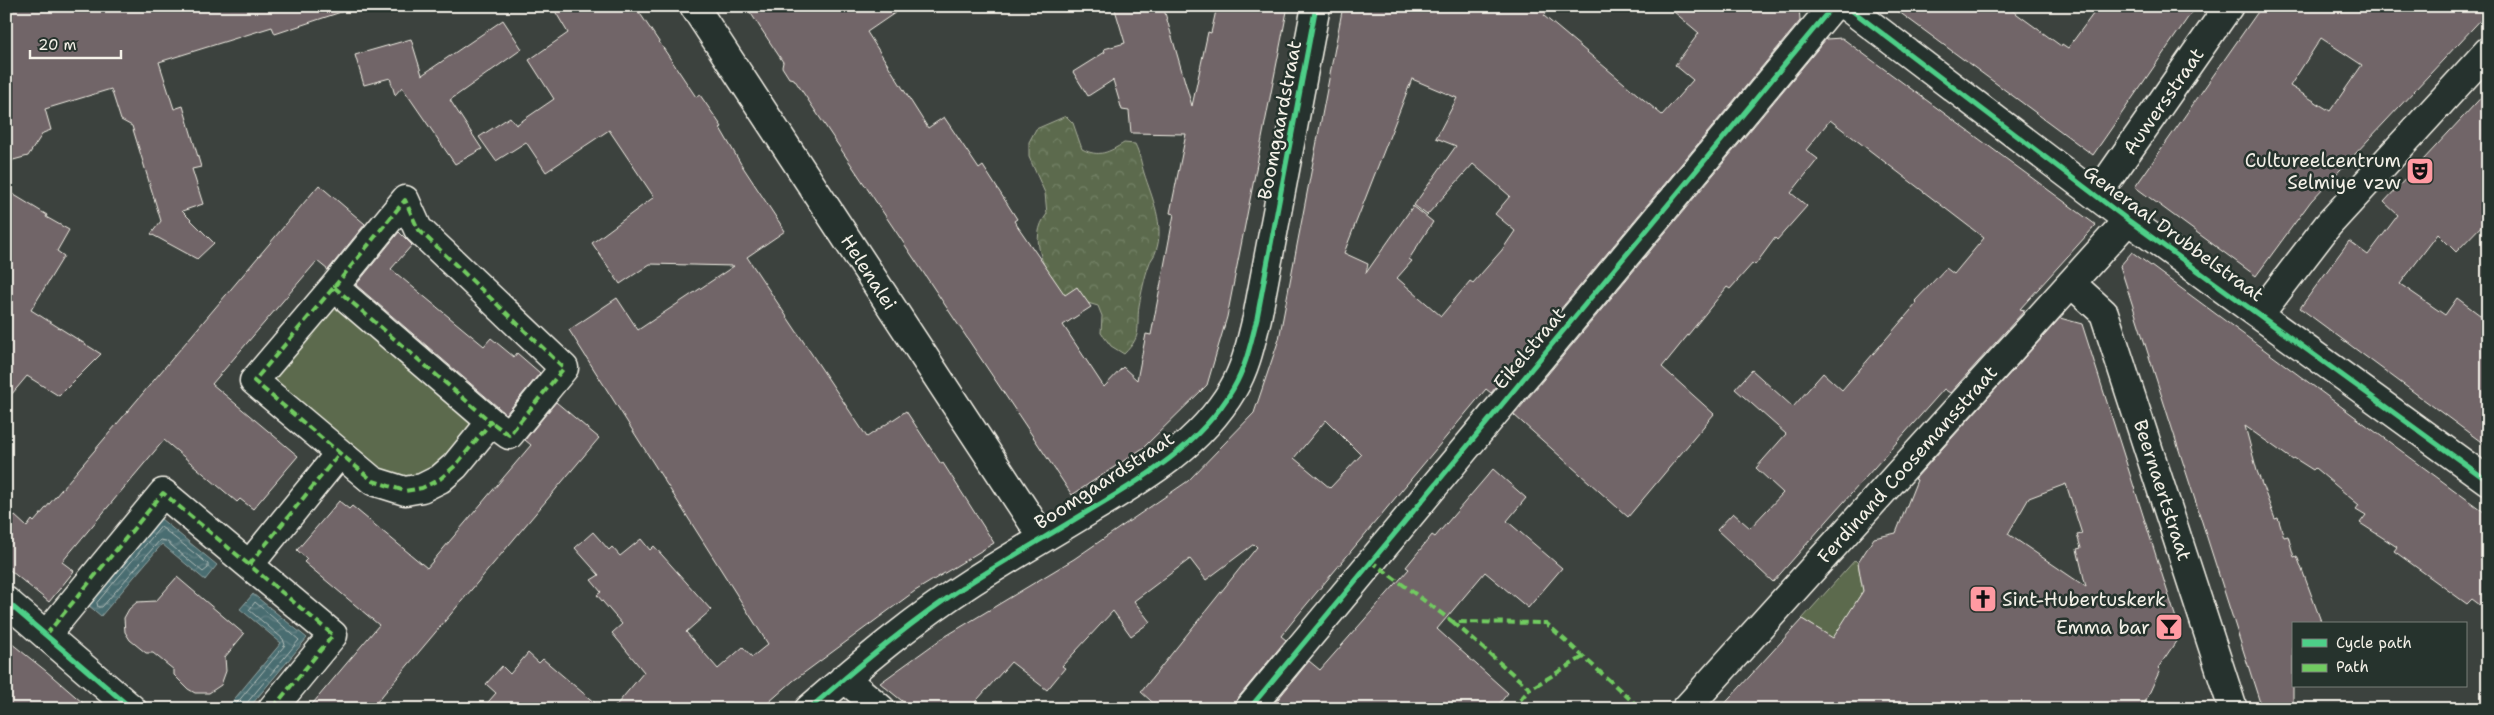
<svg xmlns="http://www.w3.org/2000/svg" width="2494" height="715" font-family="'Shantell Sans',sans-serif">
<style>
.green{fill:#5c6b4d;stroke:#a8ae9a}
.forest{fill:url(#forest-crowns);stroke:#a8ae9a}
.water{fill:url(#water-waves);stroke:#8ea2a1}
.lines{fill:none;stroke-linecap:round;stroke-linejoin:round}
.shore{stroke:#b0bcb8;stroke-width:1}
.building{fill:#716567;stroke:#f4f1e8;fill-rule:evenodd}
.minor-casing{stroke:#f4f1e8;stroke-width:31}
.minor{stroke:#26332d;stroke-width:28}
.quiet{stroke:#71cb61;stroke-width:4;stroke-dasharray:8 4;stroke-linecap:butt}
.cycleway-casing{stroke:#26332d;stroke-width:8}
.cycleway{stroke:#4dcf88;stroke-width:5}
.labels{text-anchor:middle;stroke-width:5;stroke-linejoin:round;paint-order:stroke}
.street-label{font-size:19px;fill:#f4f1e8;stroke:#26332d}
.poi-label{font-size:19px;fill:#f4f1e8;stroke:#26332d;text-anchor:end}
</style>
<defs>
<pattern id="forest-crowns" width="20" height="18" patternUnits="userSpaceOnUse" patternTransform="scale(1.25)"><rect width="20" height="18" fill="#5c6b4d"/><path d="M2 6a3 3 0 1 1 6 0M12 15a3 3 0 1 1 6 0" fill="none" stroke="#748167"/></pattern>
<pattern id="water-waves" width="16" height="10" patternUnits="userSpaceOnUse" patternTransform="scale(1.25)"><rect width="16" height="10" fill="#4a6d71"/><path d="M0 5q4-4 8 0t8 0" fill="none" stroke="#658285"/></pattern>
</defs>
<rect width="100%" height="100%" fill="#3c423e"/>
<filter id="ink" filterUnits="userSpaceOnUse"><feTurbulence type="fractalNoise" baseFrequency=".02" numOctaves="2"/><feDisplacementMap in="SourceGraphic" scale="10" xChannelSelector="R" yChannelSelector="G"/><feConvolveMatrix kernelMatrix="1 2 1 2 8 2 1 2 1" color-interpolation-filters="sRGB"/></filter>
<g filter="url(#ink)">
<path class="green" d="M 332,299 L 481,418 L 462,441 L 424,479 L 381,477 L 264,381 Z
M 1855,560 L 1858,563 L 1863,591 L 1856,602 L 1879,668 L 1802,619 Z"/>
<path class="forest" d="M 1066,116 L 1073,123 L 1082,149 C 1099,158 1109,152 1124,143 L 1135,144 C 1140,154 1141,163 1144,173 C 1152,198 1165,225 1156,251 C 1155,256 1150,260 1149,265 C 1145,275 1141,295 1139,306 C 1136,330 1143,335 1124,354 L 1111,346 L 1101,333 L 1102,316 L 1098,306 L 1057,294 C 1046,269 1027,239 1047,214 L 1045,193 L 1029,157 L 1029,142 L 1036,129 Z"/>
<path class="water" d="M 161,519 L 217,565 L 205,580 L 162,544 L 101,616 L 88,605 Z
M 253,594 L 307,638 L 248,709 L 226,709 L 281,643 L 240,609 Z"/>
<g class="lines">
<path class="shore" d="M 161,527 L 208,564 L 208,568 L 203,572 L 166,541 L 160,540 L 102,607 L 98,607 L 97,603 Z
M 232,709 L 285,645 L 283,639 L 249,610 L 255,602 L 299,640 L 246,704 L 245,709"/>
</g>
<path class="building" d="M 6,6 L 343,6 L 344,11 L 275,34 L 272,27 L 159,62 L 174,109 L 183,106 L 201,167 L 192,169 L 203,204 L 182,211 L 214,243 L 197,259 L 151,234 L 161,221 L 132,126 L 121,120 L 111,89 L 45,109 L 51,130 L 43,133 L 28,156 L 6,162 Z
M 552,6 L 635,6 L 696,97 L 700,95 L 722,127 L 720,128 L 741,164 L 785,231 L 747,257 L 867,437 L 906,411 L 941,464 L 943,463 L 994,543 L 915,591 L 793,681 L 761,709 L 613,709 L 644,672 L 612,633 L 622,624 L 597,595 L 601,592 L 591,580 L 599,575 L 575,548 L 593,532 L 609,550 L 612,547 L 620,556 L 641,539 L 650,550 L 654,546 L 711,610 L 686,632 L 718,669 L 743,647 L 752,657 L 768,644 L 569,330 L 617,298 L 638,330 L 734,266 L 650,264 L 620,284 L 592,243 L 654,197 L 609,130 L 546,172 L 526,142 L 496,161 L 479,137 L 510,117 L 516,125 L 554,99 L 529,60 L 568,33 Z
M 746,6 L 905,6 L 867,32 L 928,128 L 944,117 L 979,169 L 983,166 L 1017,219 L 1014,221 L 1065,295 L 1077,287 L 1091,307 L 1063,325 L 1104,387 L 1123,367 L 1137,380 L 1146,334 L 1151,335 L 1174,214 L 1170,213 L 1186,134 L 1131,133 L 1129,111 L 1122,110 L 1113,80 L 1088,96 L 1073,72 L 1105,52 L 1104,49 L 1125,43 L 1114,6 L 1163,6 L 1192,106 L 1208,32 L 1211,33 L 1217,6 L 1288,6 L 1227,317 L 1207,385 L 1143,448 L 1072,495 L 794,79 L 789,78 L 782,67 L 783,62 Z
M 1343,6 L 1552,6 L 1544,16 L 1662,115 L 1693,80 L 1675,65 L 1699,33 L 1667,6 L 1799,6 L 1800,21 L 1491,393 L 1486,389 L 1297,616 L 1281,636 L 1286,640 L 1237,699 L 1234,709 L 1160,709 L 1141,692 L 1257,547 L 1254,544 L 1206,580 L 1190,559 L 1134,601 L 1150,622 L 1131,636 L 1113,611 L 1062,666 L 1065,668 L 1047,690 L 1011,662 L 969,709 L 912,709 L 880,683 L 941,639 L 1074,559 L 1188,481 L 1254,413 L 1279,339 ZM 1412,79 L 1457,98 L 1436,138 L 1456,146 L 1414,205 L 1427,215 L 1473,164 L 1510,196 L 1495,214 L 1515,231 L 1502,250 L 1473,283 L 1470,281 L 1441,316 L 1397,278 L 1412,261 L 1409,259 L 1433,222 L 1413,206 L 1366,273 L 1368,264 L 1344,253 ZM 1326,420 L 1361,455 L 1330,488 L 1294,458 Z
M 1891,6 L 2006,6 L 2061,46 L 2062,44 L 2068,48 L 2099,6 L 2196,6 L 2093,155 Z
M 2262,6 L 2488,6 L 2488,12 L 2311,201 L 2256,276 L 2135,187 ZM 2321,38 L 2362,65 L 2330,111 L 2290,86 Z
M 503,20 L 522,49 L 450,100 L 482,149 L 455,164 L 402,87 L 395,95 L 390,78 L 364,85 L 355,55 L 411,39 L 422,75 Z
M 1842,38 L 2096,225 L 2020,309 L 2025,310 L 1950,393 L 1944,389 L 1773,582 L 1717,530 L 1733,513 L 1750,528 L 1783,493 L 1756,468 L 1786,434 L 1735,389 L 1752,370 L 1793,407 L 1823,373 L 1842,390 L 1917,303 L 1915,301 L 1946,268 L 1954,274 L 1984,238 L 1830,120 L 1806,150 L 1818,159 L 1791,193 L 1807,206 L 1777,240 L 1775,238 L 1755,265 L 1753,263 L 1730,289 L 1727,287 L 1662,367 L 1714,414 L 1628,517 L 1514,415 L 1826,39 Z
M 2488,90 L 2488,219 L 2456,252 L 2438,234 L 2400,284 L 2445,315 L 2457,298 L 2488,321 L 2488,447 L 2300,308 L 2349,241 L 2368,255 L 2398,215 L 2384,202 Z
M 319,185 L 365,224 L 328,270 L 317,261 L 212,384 L 298,456 L 253,509 L 240,499 L 237,502 L 164,440 L 62,562 L 74,571 L 49,602 L 6,567 L 6,534 L 14,515 L 27,527 L 32,520 L 34,522 Z
M 6,190 L 47,215 L 46,217 L 69,230 L 57,251 L 64,256 L 31,310 L 101,354 L 59,396 L 27,376 L 6,401 Z
M 399,232 L 412,245 L 391,269 L 484,346 L 491,338 L 514,357 L 517,353 L 540,373 L 506,414 L 356,285 Z
M 2132,252 L 2488,515 L 2488,611 L 2472,599 L 2467,604 L 2394,551 L 2397,547 L 2360,523 L 2366,515 L 2356,509 L 2359,505 L 2315,468 L 2313,470 L 2302,463 L 2294,458 L 2293,460 L 2245,426 L 2257,471 L 2275,519 L 2278,518 L 2284,537 L 2288,536 L 2294,557 L 2297,556 L 2322,624 L 2293,624 L 2293,709 L 2262,709 L 2120,266 Z
M 2060,318 L 2082,324 L 2181,634 L 2158,668 L 2160,670 L 2142,709 L 1720,709 L 1802,619 L 1833,638 L 1863,591 L 1858,563 L 1874,538 L 1896,533 L 1917,480 L 1915,479 ZM 2066,484 L 2082,534 L 2077,535 L 2081,548 L 2077,549 L 2086,587 L 2008,534 L 2029,498 Z
M 556,402 L 599,438 L 371,709 L 308,709 L 379,625 L 304,562 L 307,559 L 297,550 L 339,501 L 349,509 L 352,506 L 427,568 L 531,445 L 525,440 Z
M 1493,469 L 1526,498 L 1507,521 L 1562,568 L 1528,608 L 1485,572 L 1437,629 L 1508,693 L 1495,709 L 1270,709 L 1309,661 L 1320,670 L 1409,569 L 1406,567 L 1432,535 L 1435,537 Z
M 177,577 L 244,634 L 225,657 L 226,671 L 221,685 L 209,693 L 195,693 L 188,689 L 174,675 L 174,670 L 153,653 L 146,653 L 130,640 L 125,632 L 124,618 L 129,609 L 137,602 L 156,601 Z
M 6,639 L 46,671 L 90,709 L 6,709 Z
M 528,653 L 539,663 L 543,659 L 602,709 L 482,709 L 496,693 L 486,684 L 502,666 L 510,674 Z"/>
<g class="lines">
<defs>
<path id="minor" d="M 694,6 L 1043,538
M 1846,6 L 2128,220 L 2488,481
M 2097,195 L 2229,6
M 2071,283 L 2104,313 L 2233,709
M 334,287 L 491,422 L 455,466 L 440,479 L 422,488 L 405,491 L 373,481 L 254,381 Z
M 334,287 L 405,200 L 418,229 L 564,368 L 509,435 L 491,422
M 2259,315 L 2328,225 L 2488,51
M 249,565 L 339,454
M 6,601 L 132,709
M 46,635 L 163,493 L 333,635 L 272,709
M 844,678 L 881,709
M 809,709 C 862,663 915,618 973,581 C 1012,556 1051,534 1090,510 C 1144,478 1200,445 1233,389 C 1246,367 1251,342 1257,318 L 1316,6
M 1249,709 L 1833,6
M 1686,709 L 2128,220"/>
</defs>
<use href="#minor" class="minor-casing"/>
<use href="#minor" class="minor"/>
<path class="quiet" d="M 334,287 L 491,422 L 455,466 L 440,479 L 422,488 L 405,491 L 373,481 L 254,381 Z
M 334,287 L 405,200 L 418,229 L 564,368 L 509,435 L 491,422
M 1371,561 L 1453,622 L 1546,623 L 1641,709
M 249,565 L 339,454
M 1453,622 L 1530,689 L 1583,657
M 46,635 L 163,493 L 333,635 L 272,709
M 1512,709 L 1530,689"/>
<defs>
<path id="cycleway" d="M 1846,6 L 2128,220 L 2488,481
M 6,601 L 132,709
M 809,709 C 862,663 915,618 973,581 C 1012,556 1051,534 1090,510 C 1144,478 1200,445 1233,389 C 1246,367 1251,342 1257,318 L 1316,6
M 1249,709 L 1833,6"/>
</defs>
<use href="#cycleway" class="cycleway-casing"/>
<use href="#cycleway" class="cycleway"/>
</g>
</g>
<defs>
<symbol id="theatre-square" viewBox="-11 -11 22 22"><rect x="-9" y="-9" width="18" height="18" rx="4" fill="#ff9aa2" stroke="#26332d"/><path d="M-5-5.5Q0-4 5-5.5V0Q5 5 0 6Q-5 5-5 0ZM-3.3-2.5H-1v1.5H-3.3ZM1-2.5H3.3v1.5H1ZM-2.8 1Q0 5.5 2.8 1Z" fill="#111"/></symbol>
<symbol id="church-square" viewBox="-11 -11 22 22"><rect x="-9" y="-9" width="18" height="18" rx="4" fill="#ff9aa2" stroke="#26332d"/><path d="M-1.2-6h2.4v3.5h3.3v2.4h-3.3V6h-2.4V-.1h-3.3v-2.4h3.3Z" fill="#111"/></symbol>
<symbol id="bar-square" viewBox="-11 -11 22 22"><rect x="-9" y="-9" width="18" height="18" rx="4" fill="#ff9aa2" stroke="#26332d"/><path d="M-6-5H6L.8 .8V4.5H3.5V6h-7V4.5H-.8V.8Z" fill="#111"/></symbol>
</defs>
<g fill-rule="evenodd">
<use href="#theatre-square" x="2404" y="155" width="32" height="32"/>
<use href="#church-square" x="1967" y="583" width="32" height="32"/>
<use href="#bar-square" x="2153" y="611" width="32" height="32"/>
</g>
<g class="labels">
<g class="street-label">
<text transform="translate(2163 101) rotate(-55)" y="7">Auwersstraat</text>
<text transform="translate(1279 120) rotate(-79)" y="7">Boomgaardstraat</text>
<text transform="translate(2174 233) rotate(36)" y="7">Generaal Drubbelstraat</text>
<text transform="translate(869 272) rotate(57)" y="7">Helenalei</text>
<text transform="translate(1529 348) rotate(-50)" y="7">Eikelstraat</text>
<text transform="translate(1907 464) rotate(-48)" y="7">Ferdinand Coosemansstraat</text>
<text transform="translate(1104 480) rotate(-33)" y="7">Boomgaardstraat</text>
<text transform="translate(2163 490) rotate(72)" y="7">Beernaertstraat</text>
</g>
<g class="poi-label">
<text x="2401" y="167">Cultureelcentrum<tspan x="2401" dy="22">Selmiye vzw</tspan></text>
<text x="2002" y="606" text-anchor="start">Sint-Hubertuskerk</text>
<text x="2150" y="634">Emma bar</text>
</g>
</g>
<rect width="2494" height="715" fill="none" stroke="#26332d" stroke-width="25"/>
<rect x="12" y="12" width="2469" height="690" fill="none" stroke="#f4f1e8" stroke-width="2" filter="url(#ink)"/>
<rect x="2292" y="622" width="175" height="65" fill="#26332d" stroke="#787f78"/>
<rect x="2302" y="639" width="25" height="8" fill="#4dcf88" stroke="#787f78"/>
<text x="2336" y="648" font-size="15" fill="#f4f1e8">Cycle path</text>
<rect x="2302" y="664" width="25" height="8" fill="#71cb61" stroke="#787f78"/>
<text x="2336" y="672" font-size="15" fill="#f4f1e8">Path</text>
<path d="M30 50v8h91v-8" fill="none" stroke="#f4f1e8" stroke-width="2.5"/>
<text x="38" y="50" font-size="15" fill="#f4f1e8" stroke="#26332d" stroke-width="4" paint-order="stroke">20 m</text>
</svg>
